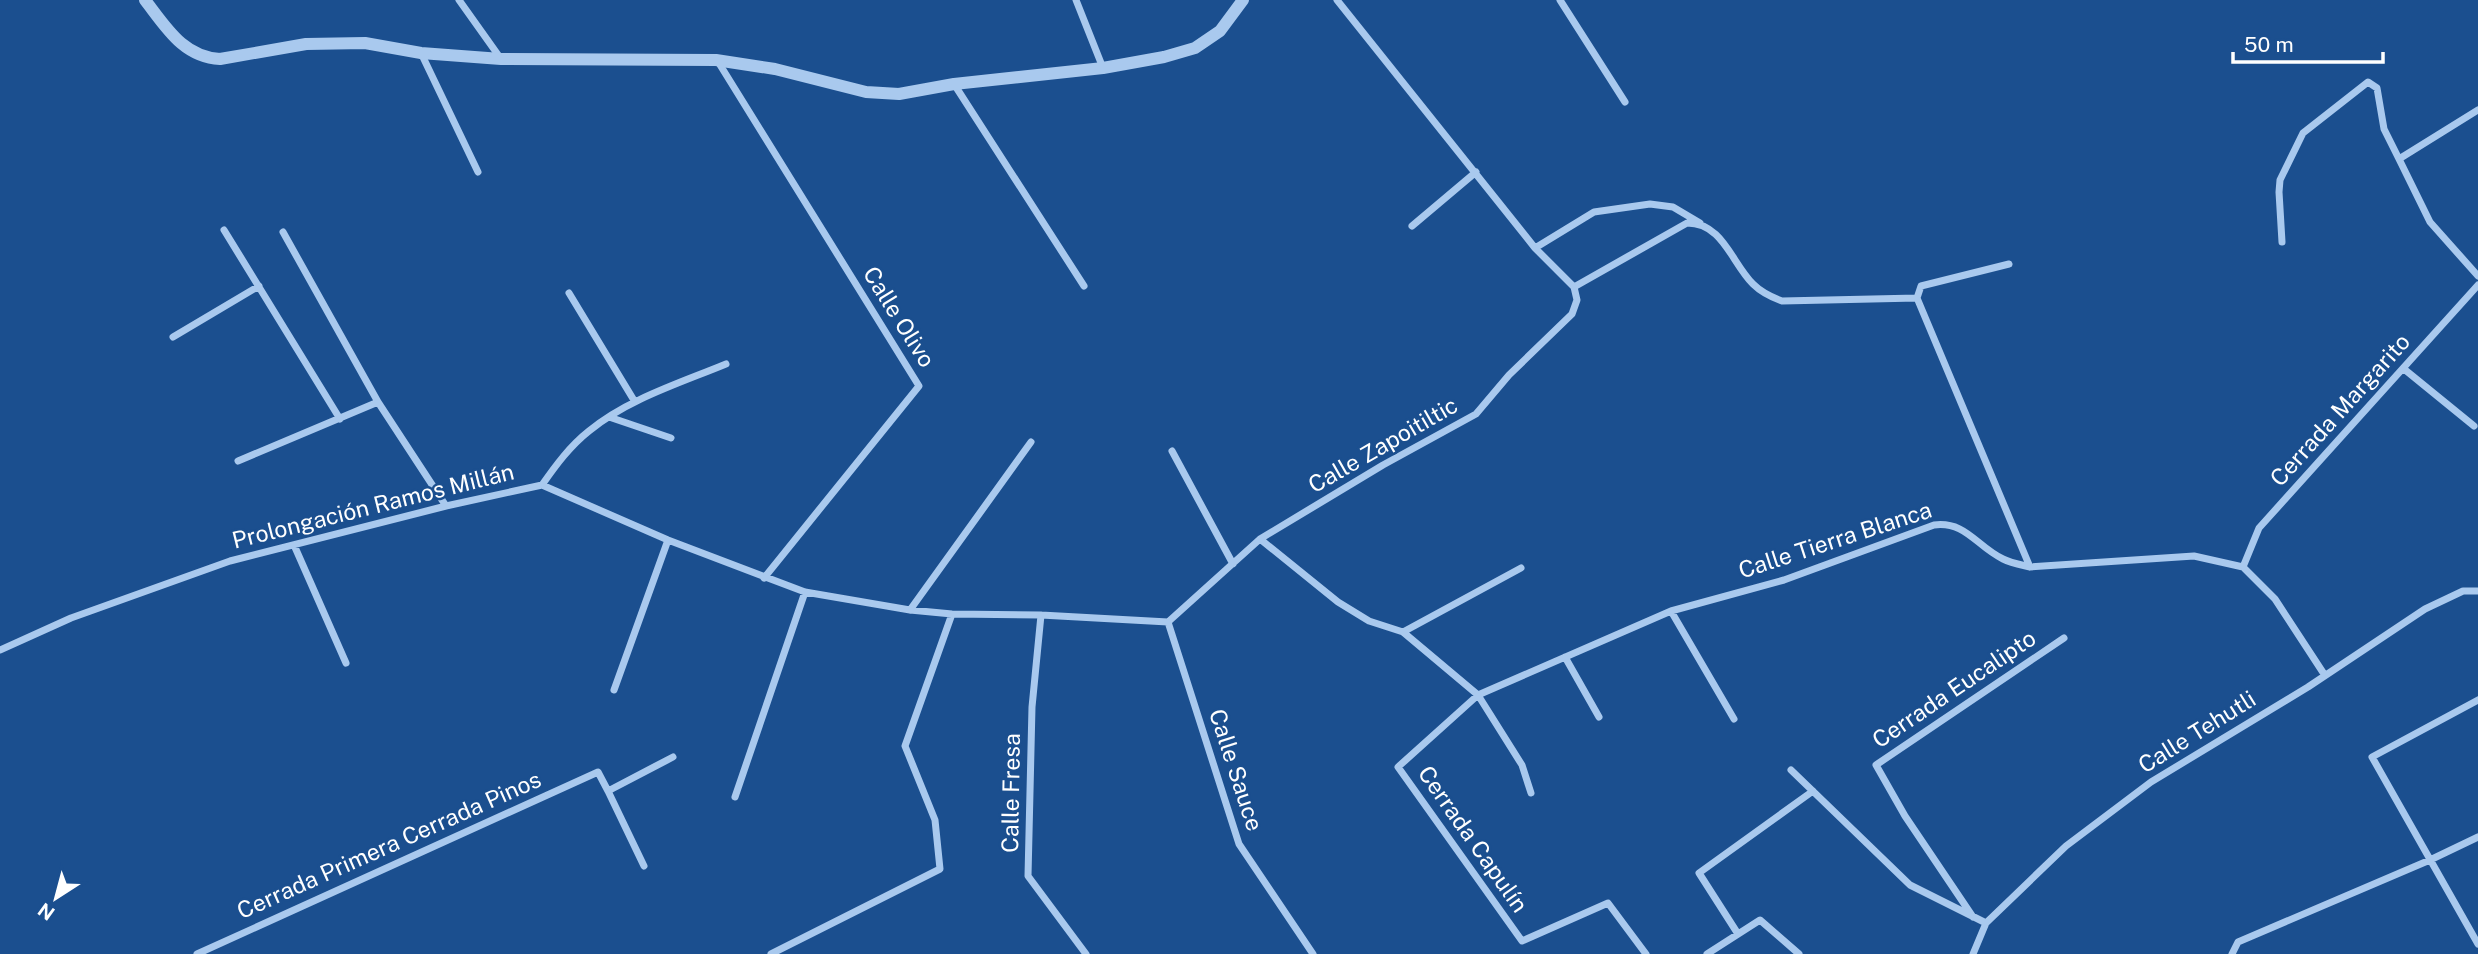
<svg xmlns="http://www.w3.org/2000/svg" width="2478" height="954" font-family="'Public Sans',sans-serif">
<style>
.lines{fill:none;stroke-linecap:round;stroke-linejoin:round}
.minor{stroke:#a9c9ee;stroke-width:7}
.tertiary{stroke:#a9c9ee;stroke-width:12}
.labels{text-anchor:middle;stroke-width:5;stroke-linejoin:round;paint-order:stroke}
.street-label{font-size:23px;fill:#fff;stroke:#1b4f8f}
</style>
<rect width="100%" height="100%" fill="#1b4f8f"/>
<g class="lines">
<path class="minor" d="M 459,0 L 501,59
M 1076,0 L 1103,68
M 1337,0 L 1535,248 L 1594,212 L 1650,204 L 1673,207 L 1700,223
M 1560,0 L 1625,102
M 421,53 L 478,172
M 717,60 L 919,386 L 764,578
M 954,84 L 1084,286
M 2478,110 L 2399,159 L 2430,222 L 2478,276
M 1412,226 L 1476,172
M 224,230 L 340,419
M 283,232 L 378,402 L 446,506
M 2282,242 L 2279,192 L 2280,180 L 2303,133 L 2368,82 L 2377,88 L 2384,129 L 2399,159
M 2009,264 L 1921,286 L 1917,298 L 2030,567
M 1574,287 L 1687,223 C 1723,223 1731,262 1753,284 C 1761,292 1771,297 1782,301 L 1917,298
M 569,293 L 635,402
M 173,337 L 259,286
M 2404,369 L 2474,426
M 609,417 L 671,438
M 1172,451 L 1233,564
M 238,461 L 378,402
M 542,485 C 556,465 570,446 589,431 C 628,399 680,383 726,364
M 1260,539 L 1338,602 L 1369,621 L 1403,632 L 1478,695 L 1522,765 L 1531,793
M 294,545 L 346,663
M 2243,567 L 2259,528 L 2478,285
M 910,610 L 1031,442
M 1671,611 L 1734,719
M 1041,615 L 1032,707 L 1028,876 L 1086,954
M 1168,622 L 1260,539 L 1383,465 L 1476,414 L 1509,375 L 1572,314 L 1577,300 L 1574,287 L 1535,248
M 1168,622 L 1239,844 L 1313,954
M 1403,632 L 1521,568
M 0,650 L 71,618 L 230,561 L 446,506 L 542,485 L 668,540 L 805,592 L 910,610 L 952,614 L 1041,615 L 1168,622
M 1565,657 L 1599,717
M 614,690 L 668,540
M 2478,700 L 2372,757 L 2478,944
M 1791,770 L 1910,885 L 1986,923
M 735,797 L 805,592
M 644,866 L 608,791 L 673,757
M 1973,917 L 1905,816 L 1876,765 L 2064,638
M 1738,934 L 1699,873 L 1813,791
M 197,954 L 598,772 L 608,791
M 771,954 L 940,869 L 935,820 L 905,746 L 952,614
M 1646,954 L 1608,903 L 1522,941 L 1398,767 L 1478,695 L 1671,611 L 1784,580 L 1934,525 C 1966,521 1976,546 2003,559 C 2011,563 2022,565 2030,567 L 2194,556 L 2243,567 L 2275,599 L 2324,674
M 1707,954 L 1760,920 L 1799,954
M 1973,954 L 1986,923 L 2066,846 L 2151,782 L 2308,687 L 2425,609 L 2463,591 L 2478,591
M 2232,954 L 2238,942 L 2430,860 L 2478,837"/>
<path class="tertiary" d="M 145,0 C 166,27 183,57 220,59 L 306,44 L 365,43 L 421,53 L 501,59 L 716,60 L 775,69 L 866,92 L 899,94 L 954,84 L 1103,68 L 1164,57 L 1195,48 L 1220,31 L 1243,0"/>
</g>
<g class="labels">
<g class="street-label">
<text transform="translate(899 317) rotate(58)" y="8">Calle Olivo</text>
<text transform="translate(2340 410) rotate(-48)" y="8">Cerrada Margarito</text>
<text transform="translate(1383 445) rotate(-30)" y="8">Calle Zapoitiltic</text>
<text transform="translate(373 506) rotate(-14)" y="8">Prolongación Ramos Millán</text>
<text transform="translate(1835 540) rotate(-18)" y="8">Calle Tierra Blanca</text>
<text transform="translate(1954 689) rotate(-34)" y="8">Cerrada Eucalipto</text>
<text transform="translate(2197 732) rotate(-32)" y="8">Calle Tehutli</text>
<text transform="translate(1236 770) rotate(72)" y="8">Calle Sauce</text>
<text transform="translate(1011 793) rotate(-89)" y="8">Calle Fresa</text>
<text transform="translate(1473 839) rotate(55)" y="8">Cerrada Capulín</text>
<text transform="translate(389 845) rotate(-24)" y="8">Cerrada Primera Cerrada Pinos</text>
</g>
</g>
<g transform="translate(56 898) rotate(216)" stroke="#1b4f8f" stroke-width="5" paint-order="stroke">
<path d="M0-5L12 26L0 18L-12 26Z" fill="#ffffff"/>
<text y="-10" font-size="19" font-weight="bold" text-anchor="middle" fill="#ffffff">N</text>
</g>
<path d="M2233 52v10h150v-10" fill="none" stroke="#ffffff" stroke-width="3.5"/>
<text x="2244" y="52" font-size="21" fill="#ffffff" stroke="#1b4f8f" stroke-width="5" paint-order="stroke">50 m</text>
</svg>
